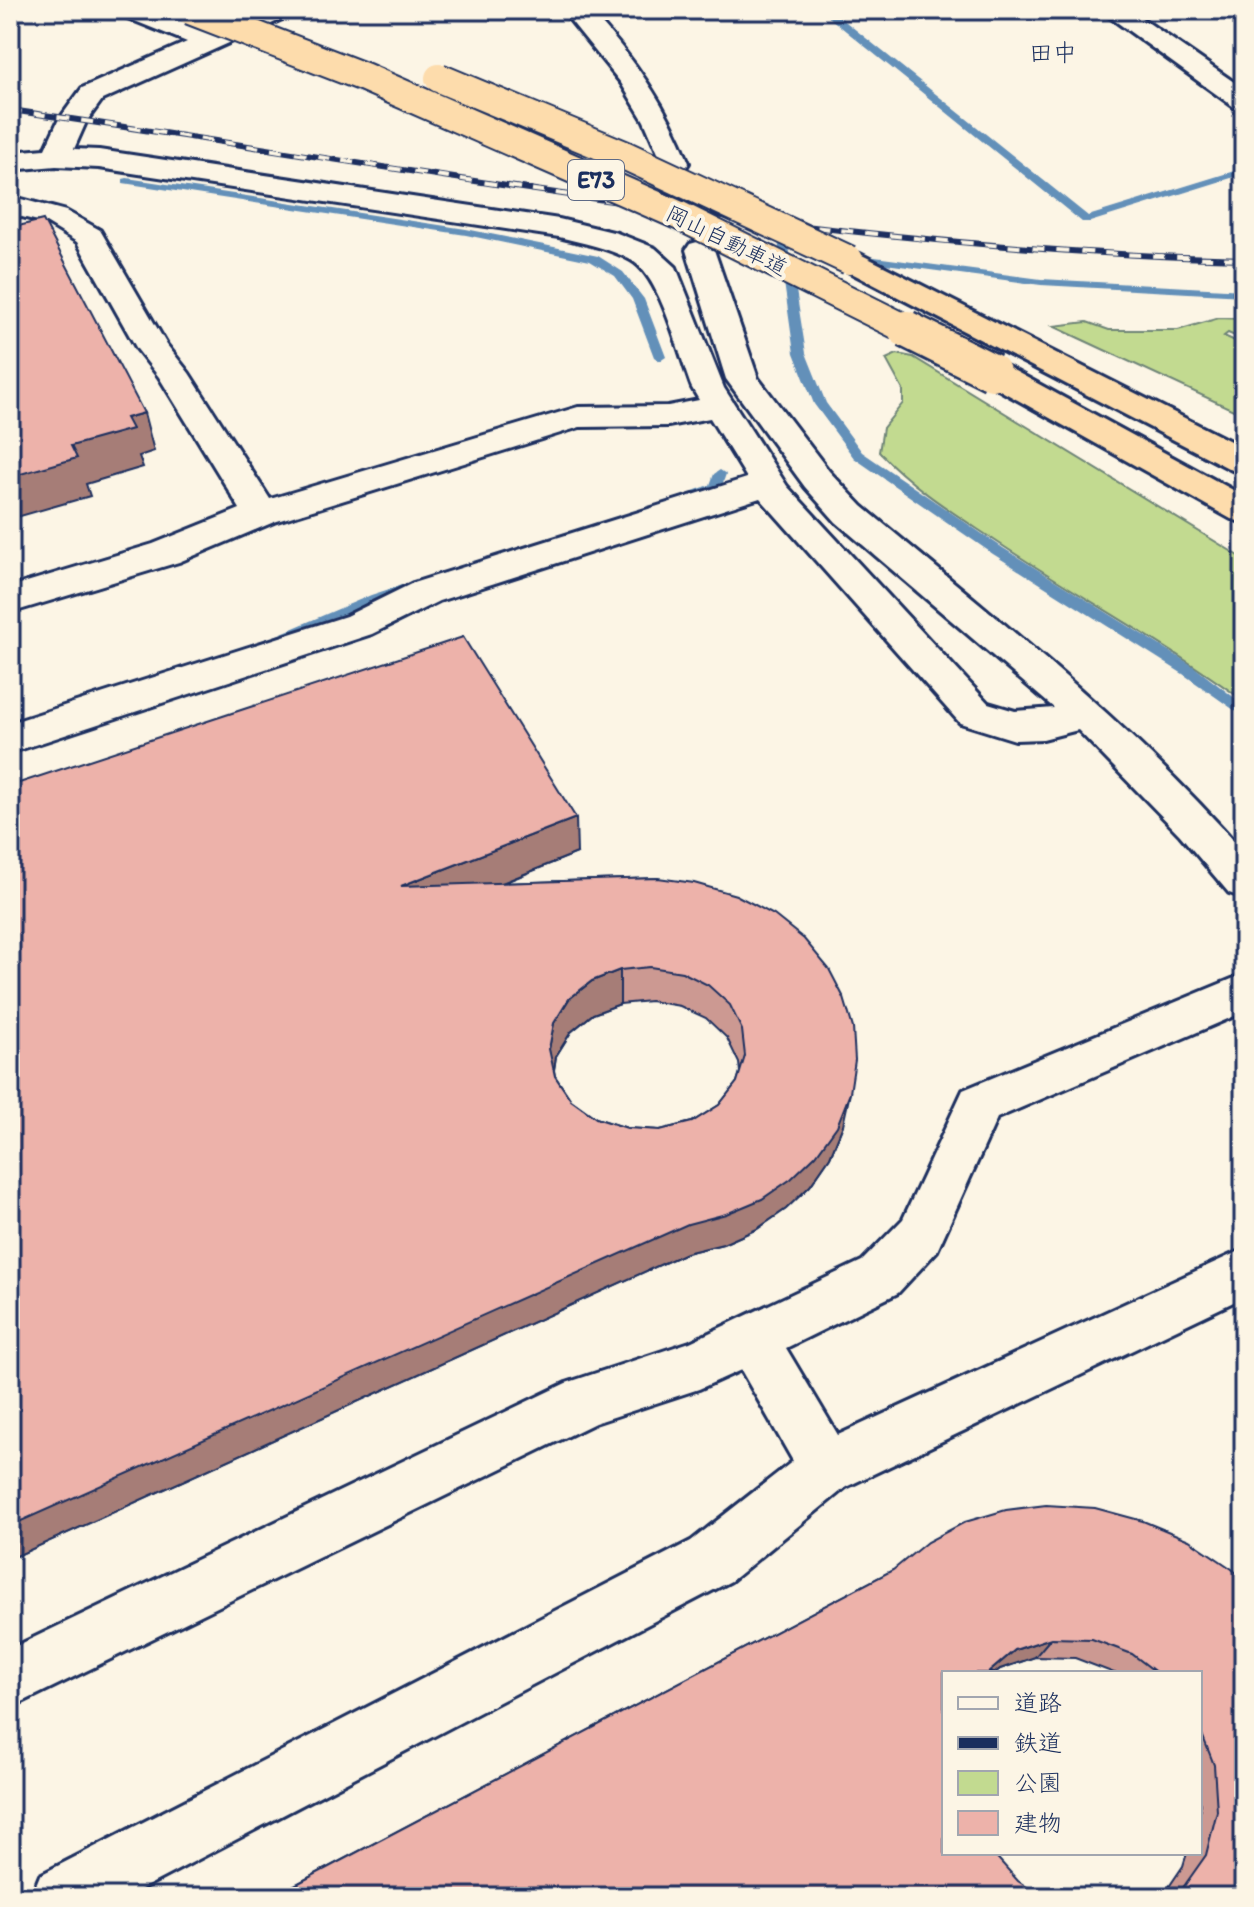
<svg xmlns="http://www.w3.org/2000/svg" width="1254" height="1907" font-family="Itim,'Klee One',sans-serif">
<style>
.green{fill:#c2da90;stroke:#6e8477;stroke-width:2}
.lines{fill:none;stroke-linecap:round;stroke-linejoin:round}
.stream{fill:#6490b9;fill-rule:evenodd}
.minor-casing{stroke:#1b2f5e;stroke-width:6}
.highway-casing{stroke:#1b2f5e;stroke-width:6}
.minor{fill:#fcf5e5;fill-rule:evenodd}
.highway{fill:#fddcac;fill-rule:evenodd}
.rail-casing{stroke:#1b2f5e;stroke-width:6}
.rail{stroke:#fcf5e5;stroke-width:4;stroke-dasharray:12;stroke-linecap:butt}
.highway-bridge-far1-casing{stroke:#1b2f5e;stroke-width:32;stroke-linecap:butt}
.highway-bridge-casing{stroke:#1b2f5e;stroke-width:41;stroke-linecap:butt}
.highway-bridge-far1{stroke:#fddcac;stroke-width:28}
.highway-bridge{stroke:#fddcac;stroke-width:36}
.wall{fill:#cc9992;stroke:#1b2f5e;stroke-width:2;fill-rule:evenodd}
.shaded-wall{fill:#a67d77;stroke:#1b2f5e;stroke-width:2}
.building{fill:#edb2aa;stroke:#1b2f5e;stroke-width:2;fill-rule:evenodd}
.labels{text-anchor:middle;stroke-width:8;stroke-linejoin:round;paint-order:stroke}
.far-street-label{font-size:22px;fill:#1b2f5e;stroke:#fcf5e5}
.far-neighbourhood-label{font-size:24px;fill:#1b2f5e;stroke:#fcf5e5}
.shield{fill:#fcf5e5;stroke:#5e6a86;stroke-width:2}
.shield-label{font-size:24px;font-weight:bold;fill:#1b2f5e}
</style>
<rect width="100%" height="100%" fill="#fcf5e5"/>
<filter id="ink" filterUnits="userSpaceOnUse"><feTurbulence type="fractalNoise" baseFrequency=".0125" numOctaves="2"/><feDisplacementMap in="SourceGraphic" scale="16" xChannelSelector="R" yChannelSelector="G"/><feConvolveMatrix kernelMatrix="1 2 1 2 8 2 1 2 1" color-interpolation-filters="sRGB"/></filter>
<g filter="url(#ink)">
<path class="green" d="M 1219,318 L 1244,319 L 1244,340 L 1228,333 L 1224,336 L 1244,345 L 1244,415 L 1053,326 L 1087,322 L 1109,330 L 1178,330 Z
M 897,354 L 913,357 L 1244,559 L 1244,701 C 1163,641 1074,594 991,538 C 949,510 915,489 879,452 L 883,428 L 903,403 L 903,390 L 886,359 Z"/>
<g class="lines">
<path class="stream" d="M 820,10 L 831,10 L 1088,216 L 1244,168 L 1244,174 L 1090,222 L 1082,222 Z
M 127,178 L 466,229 L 598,256 L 623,272 L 644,299 L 666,357 L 660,361 L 654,357 L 632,299 L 615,276 L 590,261 L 466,235 L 123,183 L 123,179 Z
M 783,237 L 788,240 L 806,353 L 826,403 L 862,452 L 1003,548 L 1193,666 L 1244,705 L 1244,717 L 1183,674 L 993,554 L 854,458 L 814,404 L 794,353 L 778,240 Z
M 852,254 L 1041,279 L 1244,290 L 1244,296 L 1041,285 L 848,259 L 846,257 Z
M 720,470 L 726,474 L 720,491 L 698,498 L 693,497 L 693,491 L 710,485 L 714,474 Z
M 417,580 L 424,585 L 422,588 L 381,601 L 280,644 L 275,646 L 268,641 L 270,638 L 371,595 Z"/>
<defs>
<path id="minor" d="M 116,10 L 152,10 L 210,32 L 261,10 L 295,10 L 291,15 L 102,100 L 86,122 L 74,149 L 99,150 L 559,219 L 617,233 L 655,248 L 676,267 L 724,388 L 787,486 L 988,703 L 1015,711 L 1054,708 L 836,522 L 805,487 L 726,379 L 686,250 L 690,244 L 701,241 L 712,244 L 758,378 L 829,471 L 862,506 C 994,616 1130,722 1244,852 L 1244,898 L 1229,893 L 1180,835 L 1078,730 L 1043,739 L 1015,740 L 960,723 L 760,498 L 439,601 L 372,634 L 10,753 L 10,723 L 346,616 L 413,583 L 747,478 L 710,418 L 668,426 L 580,427 L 274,522 L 179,562 L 10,613 L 10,587 L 153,544 L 240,509 L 159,377 L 137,349 L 77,242 L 46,223 L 10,214 L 10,196 L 66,211 L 100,230 L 167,345 L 189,373 L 270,499 L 578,407 L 668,406 L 699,400 L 692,388 C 679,355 661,276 631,260 C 609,248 583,243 559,237 L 99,168 L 56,166 L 10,170 L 10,152 L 45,149 L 58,121 L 82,88 L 187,42 L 120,15 Z
M 562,10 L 589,10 C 632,55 667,105 689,163 L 685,169 L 675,172 L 665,169 L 644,121 L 621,83 Z
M 1100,10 L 1130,10 L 1244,89 L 1244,109 L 1234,107 Z
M 1244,974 L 1244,1012 L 997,1118 L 937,1251 L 898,1293 L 786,1348 L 838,1435 L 1244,1249 L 1244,1297 L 846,1487 L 731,1581 L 126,1897 L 31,1897 L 40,1875 L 691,1541 L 793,1461 L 741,1370 L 699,1389 L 595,1423 L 10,1708 L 10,1649 L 566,1383 L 690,1342 L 862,1261 L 903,1219 L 963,1090 Z"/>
<path id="highway" d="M 849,251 L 860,254 L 1244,448 L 1244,473 L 1232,470 L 838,266 L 834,260 L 838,254 Z
M 992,362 L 1004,365 L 1244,496 L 1244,523 L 1231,519 L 980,379 L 976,372 L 980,365 Z"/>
</defs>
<use href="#minor" class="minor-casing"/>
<use href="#highway" class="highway-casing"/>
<use href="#minor" class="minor"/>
<use href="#highway" class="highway"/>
<defs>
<path id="rail" d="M 10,110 C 419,169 830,249 1244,259"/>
</defs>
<use href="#rail" class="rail-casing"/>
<use href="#rail" class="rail"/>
<defs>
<path id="highway-bridge-far1" d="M 190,10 L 364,77 L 678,215 L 910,331
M 439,78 L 624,155 L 849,260"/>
<path id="highway-bridge" d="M 906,329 L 992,372"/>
</defs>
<use href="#highway-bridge-far1" class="highway-bridge-far1-casing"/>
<use href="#highway-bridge" class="highway-bridge-casing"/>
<use href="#highway-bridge-far1" class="highway-bridge-far1"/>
<use href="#highway-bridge" class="highway-bridge"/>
</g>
<path class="wall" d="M 463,637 L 577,853 L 503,883 L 658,878 L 843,1125 L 830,1157 L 810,1186 L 786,1209 L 757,1229 L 723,1244 L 686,1253 L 10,1559 ZM 650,1001 L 680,1006 L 706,1018 L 727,1038 L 739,1063 L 740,1072 L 737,1082 L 719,1105 L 692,1122 L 660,1130 L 627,1128 L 596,1118 L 571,1100 L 555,1076 L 554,1070 L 556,1056 L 571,1032 L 593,1014 L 620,1004 Z
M 893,1570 L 1244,1580 L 1244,1897 L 1162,1897 L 1183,1866 L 1187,1853 L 1200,1853 L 1200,1673 L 1114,1673 L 1075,1658 L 1035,1657 L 1000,1669 L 995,1673 L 944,1673 L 272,1897 Z"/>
<path class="shaded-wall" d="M 144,413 L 154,451 L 139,456 L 143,467 L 86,484 L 90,496 L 10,519 L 10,477 L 126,418 Z
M 576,818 L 577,853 L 407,921 L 401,886 Z
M 620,970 L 620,1004 L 593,1014 L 571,1032 L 556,1056 L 552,1082 L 549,1049 L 554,1023 L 569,999 L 592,981 Z
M 850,1093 L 843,1125 L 830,1157 L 810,1186 L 786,1209 L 757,1229 L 723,1244 L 686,1253 L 10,1559 L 10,1526 Z
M 1051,1638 L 1035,1657 L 1000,1669 L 995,1673 L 988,1673 L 1015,1650 Z"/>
<path class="building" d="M 43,220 L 144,413 L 126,418 L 132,429 L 71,446 L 77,458 L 10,477 L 10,228 Z
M 463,637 L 576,818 L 401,886 L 658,878 L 694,883 L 736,895 L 774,915 L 804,939 L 829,969 L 844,998 L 853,1028 L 855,1060 L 850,1093 L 837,1126 L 816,1155 L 791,1179 L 762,1199 L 726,1214 L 688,1224 L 10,1526 L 10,786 ZM 650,967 L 682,972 L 708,985 L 730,1005 L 742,1030 L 745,1056 L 737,1082 L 719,1105 L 692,1122 L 660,1130 L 627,1128 L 596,1118 L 571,1100 L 555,1076 L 549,1049 L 554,1023 L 569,999 L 592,981 L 620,970 Z
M 1046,1505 L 1095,1508 L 1143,1521 L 1189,1540 L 1232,1569 L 1244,1580 L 1244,1897 L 1170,1897 L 1182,1889 L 1206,1855 L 1217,1811 L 1214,1765 L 1200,1729 L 1200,1673 L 1157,1673 L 1132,1654 L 1092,1639 L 1051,1638 L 1015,1650 L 988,1673 L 944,1673 L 944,1853 L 993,1853 L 1018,1881 L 1042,1897 L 272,1897 L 893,1570 L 927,1542 L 965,1522 L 1006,1510 Z"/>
</g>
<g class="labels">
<g class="far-street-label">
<text transform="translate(727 240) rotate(26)" y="8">岡山自動車道</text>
</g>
<g class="far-neighbourhood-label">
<text x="1053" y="61">田中</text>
</g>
<rect class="shield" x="568" y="160" width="56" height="40" rx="6"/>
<g class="shield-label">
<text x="596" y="188">E73</text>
</g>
</g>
<rect width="1254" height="1907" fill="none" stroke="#fcf5e5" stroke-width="40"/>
<rect x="20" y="20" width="1214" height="1867" fill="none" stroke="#1b2f5e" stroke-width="3" filter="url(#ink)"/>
<rect x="942" y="1671" width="260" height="184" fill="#fcf5e5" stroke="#a2a6af" stroke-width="2"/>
<rect x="958" y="1697" width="40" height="12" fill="#fcf5e5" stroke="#a2a6af" stroke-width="2"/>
<text x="1014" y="1711" font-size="24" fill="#1b2f5e">道路</text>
<rect x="958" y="1737" width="40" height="12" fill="#1b2f5e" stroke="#a2a6af" stroke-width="2"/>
<text x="1014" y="1751" font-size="24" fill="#1b2f5e">鉄道</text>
<rect x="958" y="1771" width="40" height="24" fill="#c2da90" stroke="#a2a6af" stroke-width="2"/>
<text x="1014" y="1791" font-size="24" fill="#1b2f5e">公園</text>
<rect x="958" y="1811" width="40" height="24" fill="#edb2aa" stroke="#a2a6af" stroke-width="2"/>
<text x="1014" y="1831" font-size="24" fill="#1b2f5e">建物</text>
</svg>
